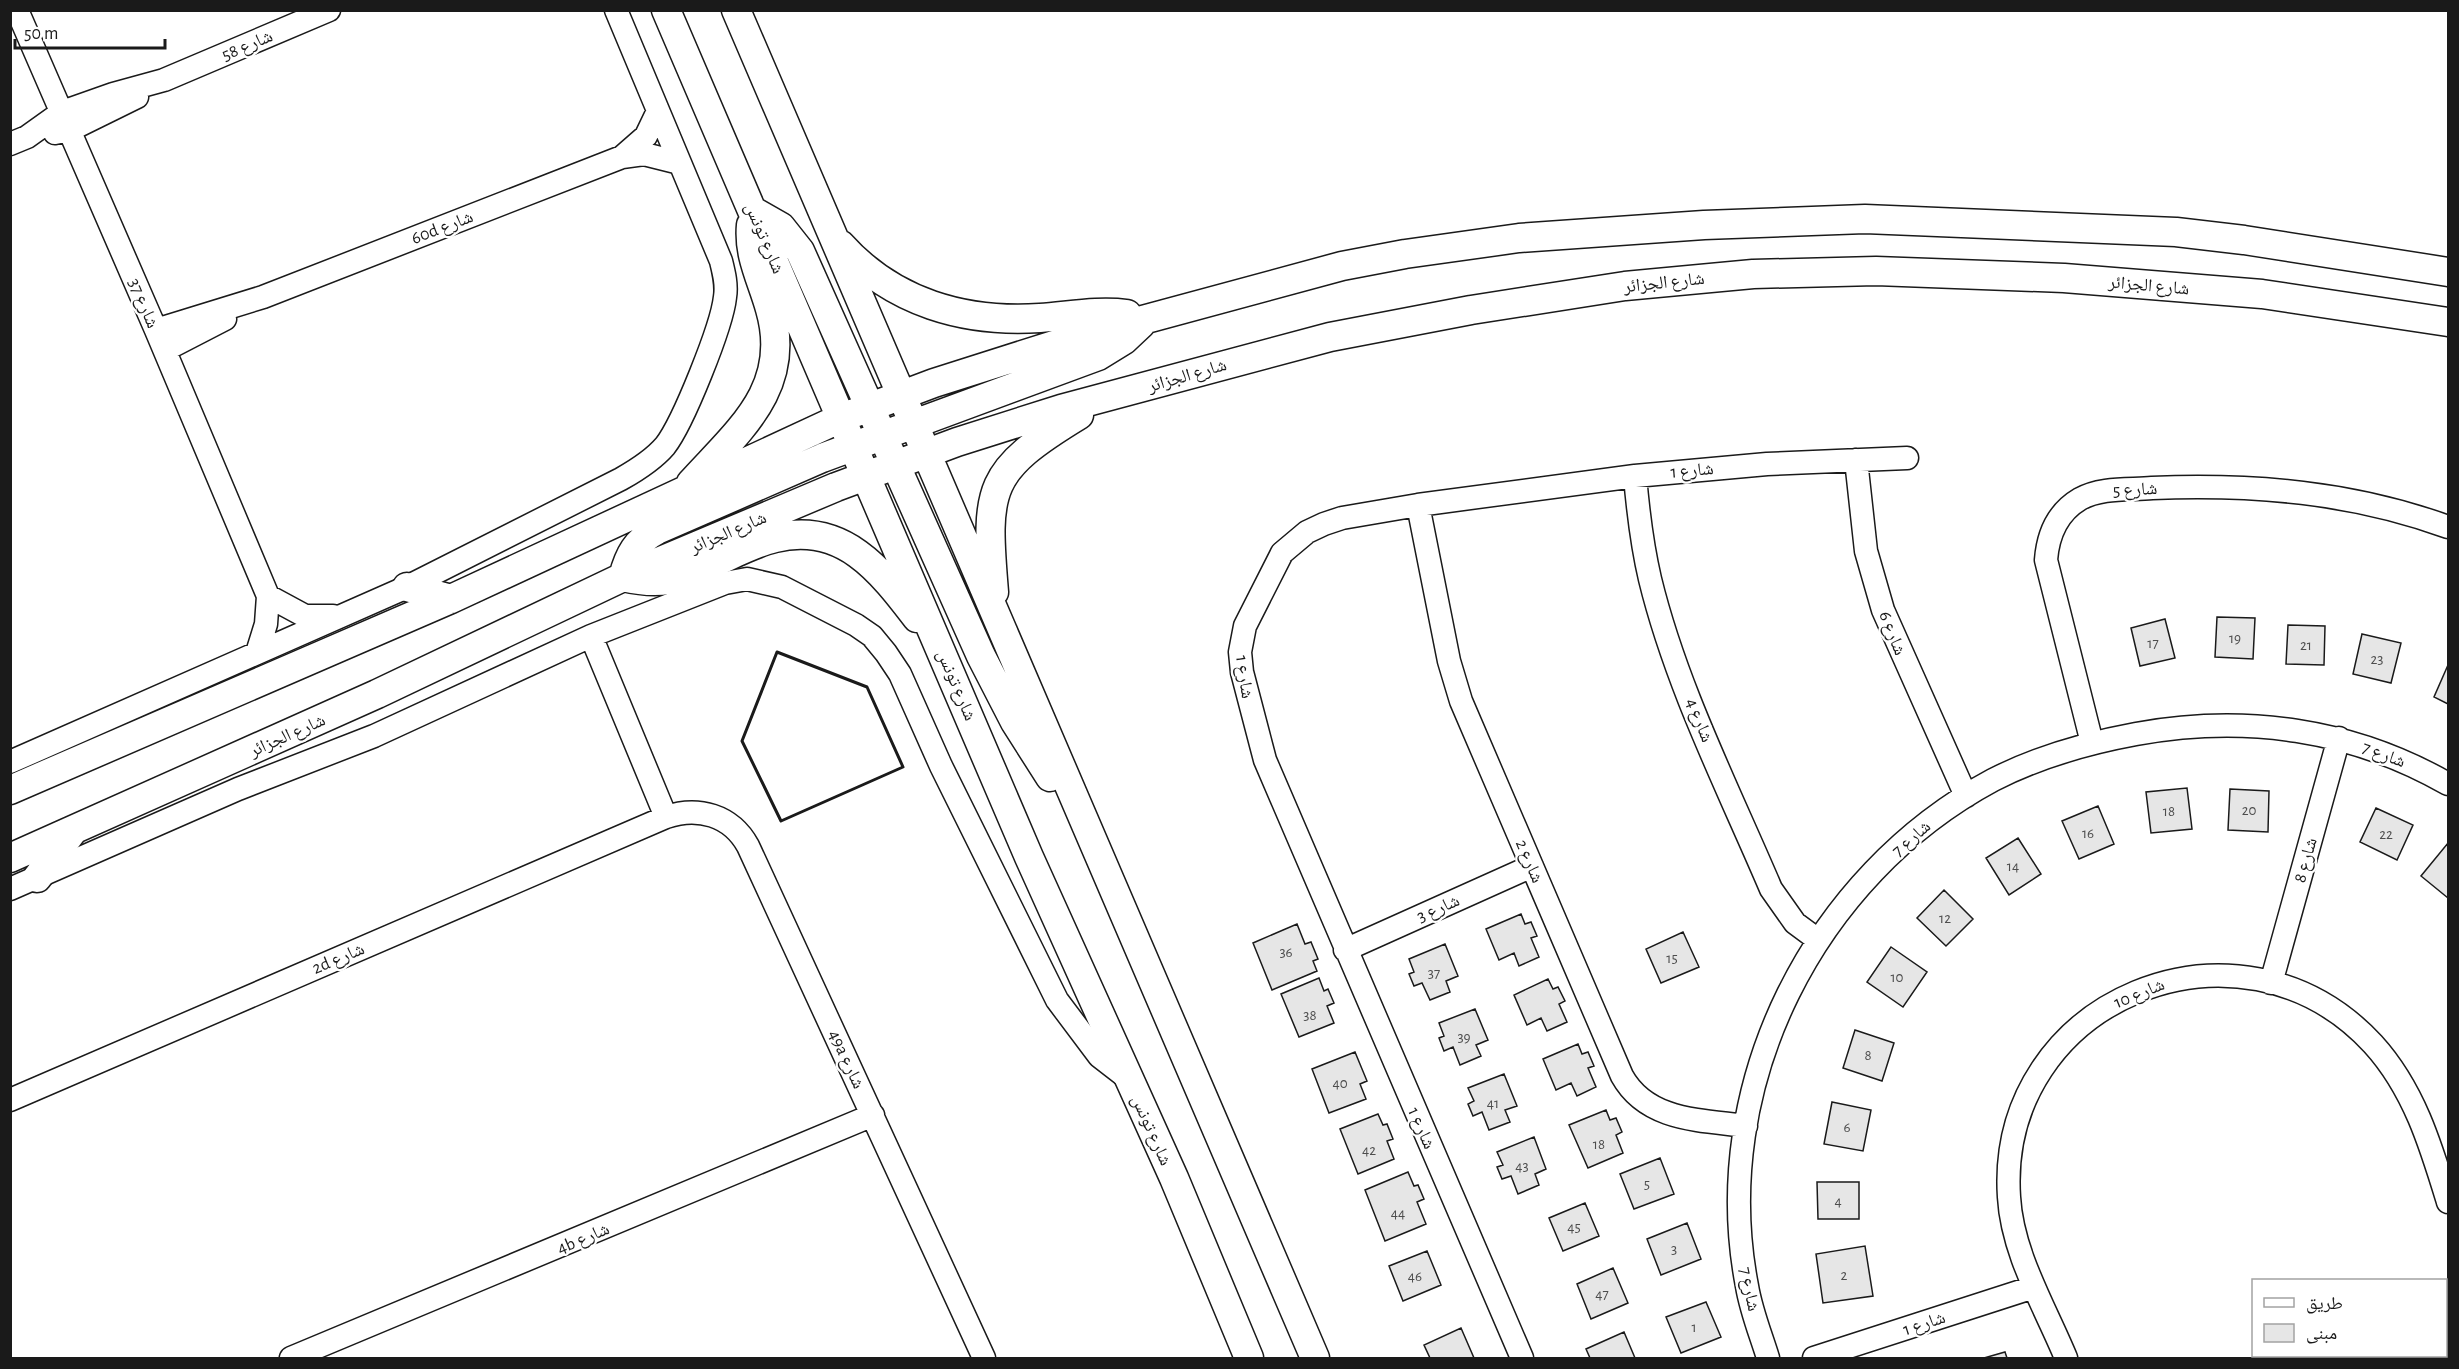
<svg xmlns="http://www.w3.org/2000/svg" width="2459" height="1369" font-family="'Alegreya Sans','Noto Naskh Arabic',sans-serif">
<style>
.building{fill:#e6e6e6;stroke:#1a1a1a;stroke-width:1.5}
.lines{fill:none;stroke-linecap:round;stroke-linejoin:round}
.minor-casing{stroke:#1a1a1a;stroke-width:25}
.major-casing{stroke:#1a1a1a;stroke-width:31}
.minor{stroke:#fff;stroke-width:22}
.major{stroke:#fff;stroke-width:28}
.wall{stroke:#1a1a1a;stroke-width:3}
.labels{text-anchor:middle;stroke-width:4.5;stroke-linejoin:round;paint-order:stroke}
.number-label{font-size:15px;fill:#4d4d4d}
.street-label{font-size:18px;fill:#1a1a1a;stroke:#fff}
</style>
<rect width="100%" height="100%" fill="#fff"/>
<path class="building" d="M 2217,617 L 2255,618 L 2253,659 L 2215,657 Z
M 2165,619 L 2175,658 L 2140,666 L 2131,628 Z
M 2288,625 L 2325,626 L 2324,665 L 2286,664 Z
M 2362,634 L 2401,643 L 2391,683 L 2353,674 Z
M 2448,665 L 2448,704 L 2434,697 Z
M 2187,788 L 2192,829 L 2151,833 L 2146,792 Z
M 2230,789 L 2269,791 L 2268,832 L 2228,830 Z
M 2098,806 L 2114,844 L 2079,859 L 2062,821 Z
M 2376,808 L 2413,825 L 2397,860 L 2360,842 Z
M 2018,838 L 2041,874 L 2009,895 L 1986,858 Z
M 2448,843 L 2448,898 L 2421,876 Z
M 1944,890 L 1973,919 L 1946,946 L 1917,918 Z
M 1521,914 L 1525,924 L 1531,922 L 1537,936 L 1531,938 L 1539,957 L 1519,966 L 1514,953 L 1499,960 L 1486,929 Z
M 1297,924 L 1305,944 L 1311,942 L 1318,959 L 1313,961 L 1317,971 L 1272,990 L 1253,943 Z
M 1683,932 L 1699,967 L 1661,983 L 1646,949 Z
M 1445,944 L 1458,976 L 1446,981 L 1450,992 L 1430,1000 L 1422,983 L 1414,986 L 1409,974 L 1414,972 L 1409,959 Z
M 1891,947 L 1927,972 L 1903,1007 L 1867,982 Z
M 1319,978 L 1324,991 L 1328,989 L 1334,1003 L 1327,1006 L 1334,1023 L 1299,1037 L 1281,994 Z
M 1548,979 L 1553,989 L 1558,987 L 1565,1001 L 1559,1004 L 1567,1022 L 1547,1031 L 1541,1018 L 1527,1025 L 1514,995 Z
M 1475,1009 L 1488,1040 L 1476,1045 L 1481,1056 L 1460,1065 L 1453,1047 L 1444,1051 L 1439,1038 L 1444,1036 L 1439,1023 Z
M 1855,1030 L 1894,1043 L 1882,1081 L 1843,1068 Z
M 1578,1044 L 1582,1054 L 1588,1052 L 1594,1066 L 1588,1068 L 1596,1087 L 1577,1096 L 1571,1083 L 1556,1090 L 1543,1059 Z
M 1355,1052 L 1367,1081 L 1360,1084 L 1366,1099 L 1329,1113 L 1312,1069 Z
M 1504,1074 L 1517,1106 L 1505,1110 L 1510,1122 L 1489,1130 L 1482,1112 L 1473,1116 L 1468,1104 L 1474,1101 L 1468,1088 Z
M 1832,1102 L 1871,1110 L 1863,1151 L 1824,1144 Z
M 1606,1110 L 1610,1120 L 1616,1118 L 1622,1132 L 1616,1135 L 1623,1153 L 1588,1168 L 1569,1125 Z
M 1378,1114 L 1383,1125 L 1387,1124 L 1393,1139 L 1387,1141 L 1394,1159 L 1358,1174 L 1340,1129 Z
M 1534,1137 L 1546,1169 L 1535,1174 L 1539,1185 L 1518,1194 L 1511,1176 L 1502,1179 L 1497,1167 L 1503,1165 L 1497,1152 Z
M 1660,1158 L 1674,1194 L 1634,1209 L 1620,1174 Z
M 1408,1172 L 1414,1186 L 1418,1185 L 1424,1199 L 1417,1202 L 1426,1224 L 1385,1241 L 1365,1190 Z
M 1817,1182 L 1859,1182 L 1859,1219 L 1818,1219 Z
M 1585,1203 L 1599,1236 L 1563,1251 L 1549,1218 Z
M 1687,1223 L 1701,1259 L 1661,1275 L 1647,1239 Z
M 1865,1246 L 1873,1296 L 1823,1303 L 1816,1254 Z
M 1427,1251 L 1441,1285 L 1403,1301 L 1389,1266 Z
M 1613,1268 L 1628,1303 L 1591,1319 L 1577,1284 Z
M 1706,1302 L 1721,1337 L 1681,1353 L 1666,1317 Z
M 1461,1328 L 1474,1358 L 1430,1358 L 1424,1345 Z
M 1624,1332 L 1635,1358 L 1590,1358 L 1586,1349 Z
M 2005,1352 L 2007,1358 L 1984,1358 Z"/>
<g class="lines">
<defs>
<path id="minor" d="M 17,10 L 156,330 L 268,596 L 266,624 L 257,653
M 55,133 L 70,130 L 137,97
M 10,144 L 27,137 L 62,112 L 113,94 L 164,80 L 329,10
M 622,157 L 646,136 L 658,111
M 156,330 L 263,297 L 622,157 L 644,154 L 680,163
M 165,350 L 225,319
M 1856,460 L 1866,551 L 1883,610 L 1966,796
M 1635,476 C 1638,511 1642,545 1650,579 C 1676,686 1728,788 1771,889 L 1795,923 L 1818,940
M 1418,505 L 1449,661 L 1461,701 L 1622,1076 C 1647,1121 1700,1120 1746,1126
M 268,596 L 305,616 L 333,616
M 591,636 L 666,817
M 2092,743 L 2046,560 C 2048,534 2058,512 2080,499 C 2101,487 2129,490 2152,488 C 2254,484 2352,492 2448,527
M 10,762 L 407,587 L 621,479 C 637,470 653,460 665,446 C 683,423 722,326 725,297 C 727,285 724,273 721,261 L 616,10
M 10,889 L 238,789 L 374,736 L 591,636 L 725,583 L 747,579 L 782,587 L 856,625 L 872,636 L 886,653 L 900,674 L 941,766 L 1057,1000 L 1099,1056 L 1130,1080
M 1345,950 L 1532,866
M 2271,983 L 2339,738
M 10,1100 L 666,817 C 698,806 731,815 748,846 L 984,1358
M 291,1358 L 873,1115
M 1522,1358 L 1265,760 L 1242,672 L 1240,652 L 1245,626 L 1282,553 L 1307,532 L 1324,524 L 1342,518 L 1418,505 L 1635,476 L 1767,464 L 1907,458
M 1768,1358 C 1761,1335 1751,1311 1747,1286 C 1708,1085 1814,876 1993,780 C 2038,757 2087,743 2136,734 C 2245,714 2352,729 2448,784
M 1814,1358 L 2034,1287
M 2066,1358 C 2045,1307 2012,1253 2009,1197 C 1996,999 2240,900 2373,1044 C 2414,1089 2431,1146 2448,1202"/>
<path id="major" d="M 666,10 L 1029,857 L 1174,1178 L 1249,1358
M 736,10 L 1315,1358
M 753,211 L 781,227 L 800,251 L 981,656 L 1015,722 L 1050,777
M 841,245 C 893,303 965,323 1040,318 C 1069,316 1098,310 1127,314
M 691,483 C 739,430 793,388 770,309 C 762,280 748,256 751,225
M 623,577 C 629,555 636,541 657,530 L 822,458 L 1098,356 L 1124,340 L 1141,324
M 623,577 C 662,586 676,580 711,564 C 732,555 753,543 775,538 C 843,521 881,571 917,618
M 407,587 L 451,599
M 994,592 C 985,487 987,471 1079,415
M 10,790 L 451,599 L 841,418 L 934,383 L 1076,338 L 1342,266 L 1405,254 L 1519,238 L 1704,225 L 1865,219 L 2176,232 L 2244,240 L 2448,272
M 10,858 L 377,694 L 623,577 L 836,487 L 957,442 L 1061,409 L 1330,337 L 1471,310 L 1625,286 L 1753,274 L 1876,271 L 2064,278 L 2262,294 L 2448,322
M 37,878 L 72,832"/>
</defs>
<use href="#minor" class="minor-casing"/>
<use href="#major" class="major-casing"/>
<use href="#minor" class="minor"/>
<use href="#major" class="major"/>
<path class="wall" d="M 777,652 L 867,687 L 903,767 L 781,821 L 742,741 Z"/>
</g>
<g class="labels">
<g class="number-label">
<text x="2235" y="643">19</text>
<text x="2153" y="648">17</text>
<text x="2306" y="650">21</text>
<text x="2377" y="664">23</text>
<text x="2249" y="815">20</text>
<text x="2169" y="816">18</text>
<text x="2088" y="838">16</text>
<text x="2386" y="839">22</text>
<text x="2013" y="871">14</text>
<text x="1945" y="923">12</text>
<text x="1286" y="957">36</text>
<text x="1672" y="963">15</text>
<text x="1434" y="978">37</text>
<text x="1897" y="982">10</text>
<text x="1310" y="1020">38</text>
<text x="1464" y="1042">39</text>
<text x="1868" y="1060">8</text>
<text x="1340" y="1088">40</text>
<text x="1493" y="1108">41</text>
<text x="1847" y="1132">6</text>
<text x="1599" y="1149">18</text>
<text x="1369" y="1155">42</text>
<text x="1522" y="1171">43</text>
<text x="1647" y="1189">5</text>
<text x="1838" y="1206">4</text>
<text x="1398" y="1218">44</text>
<text x="1574" y="1232">45</text>
<text x="1674" y="1254">3</text>
<text x="1844" y="1280">2</text>
<text x="1415" y="1281">46</text>
<text x="1602" y="1299">47</text>
<text x="1694" y="1332">1</text>
</g>
<g class="street-label">
<text transform="translate(247 45) rotate(-23)" y="6">شارع 58</text>
<text transform="translate(442 227) rotate(-21)" y="6">60d شارع</text>
<text transform="translate(765 238) rotate(67)" y="6">شارع تونس</text>
<text transform="translate(1664 282) rotate(-6)" y="6">شارع الجزائر</text>
<text transform="translate(2149 285) rotate(5)" y="6">شارع الجزائر</text>
<text transform="translate(144 303) rotate(67)" y="6">شارع 37</text>
<text transform="translate(1187 375) rotate(-16)" y="6">شارع الجزائر</text>
<text transform="translate(1692 470) rotate(-5)" y="6">شارع 1</text>
<text transform="translate(2135 489) rotate(-3)" y="6">شارع 5</text>
<text transform="translate(728 532) rotate(-23)" y="6">شارع الجزائر</text>
<text transform="translate(1893 633) rotate(68)" y="6">شارع 6</text>
<text transform="translate(1245 677) rotate(82)" y="6">شارع 1</text>
<text transform="translate(957 685) rotate(67)" y="6">شارع تونس</text>
<text transform="translate(1700 720) rotate(68)" y="6">شارع 4</text>
<text transform="translate(287 735) rotate(-24)" y="6">شارع الجزائر</text>
<text transform="translate(2384 754) rotate(21)" y="6">شارع 7</text>
<text transform="translate(1911 838) rotate(-41)" y="6">شارع 7</text>
<text transform="translate(2305 860) rotate(-74)" y="6">شارع 8</text>
<text transform="translate(1530 861) rotate(67)" y="6">شارع 2</text>
<text transform="translate(1438 908) rotate(-24)" y="6">شارع 3</text>
<text transform="translate(338 958) rotate(-23)" y="6">2d شارع</text>
<text transform="translate(2139 993) rotate(-22)" y="6">شارع 10</text>
<text transform="translate(847 1059) rotate(65)" y="6">49a شارع</text>
<text transform="translate(1422 1128) rotate(66)" y="6">شارع 1</text>
<text transform="translate(1152 1130) rotate(66)" y="6">شارع تونس</text>
<text transform="translate(583 1238) rotate(-23)" y="6">4b شارع</text>
<text transform="translate(1750 1289) rotate(78)" y="6">شارع 7</text>
<text transform="translate(1924 1323) rotate(-18)" y="6">شارع 1</text>
</g>
</g>
<rect width="2459" height="1369" fill="none" stroke="#1a1a1a" stroke-width="24"/>
<rect x="2252" y="1279" width="195" height="78" fill="#ffffff" stroke="#a3a3a3" stroke-width="1.5"/>
<rect x="2264" y="1298" width="30" height="9" fill="#ffffff" stroke="#a3a3a3" stroke-width="1.5"/>
<text x="2306" y="1309" font-size="18" fill="#1a1a1a">طريق</text>
<rect x="2264" y="1324" width="30" height="18" fill="#e6e6e6" stroke="#a3a3a3" stroke-width="1.5"/>
<text x="2306" y="1339" font-size="18" fill="#1a1a1a">مبنى</text>
<path d="M15 39v9h150v-9" fill="none" stroke="#1a1a1a" stroke-width="3"/>
<text x="24" y="39" font-size="18" fill="#1a1a1a" stroke="#ffffff" stroke-width="4.5" paint-order="stroke">50 m</text>
</svg>
